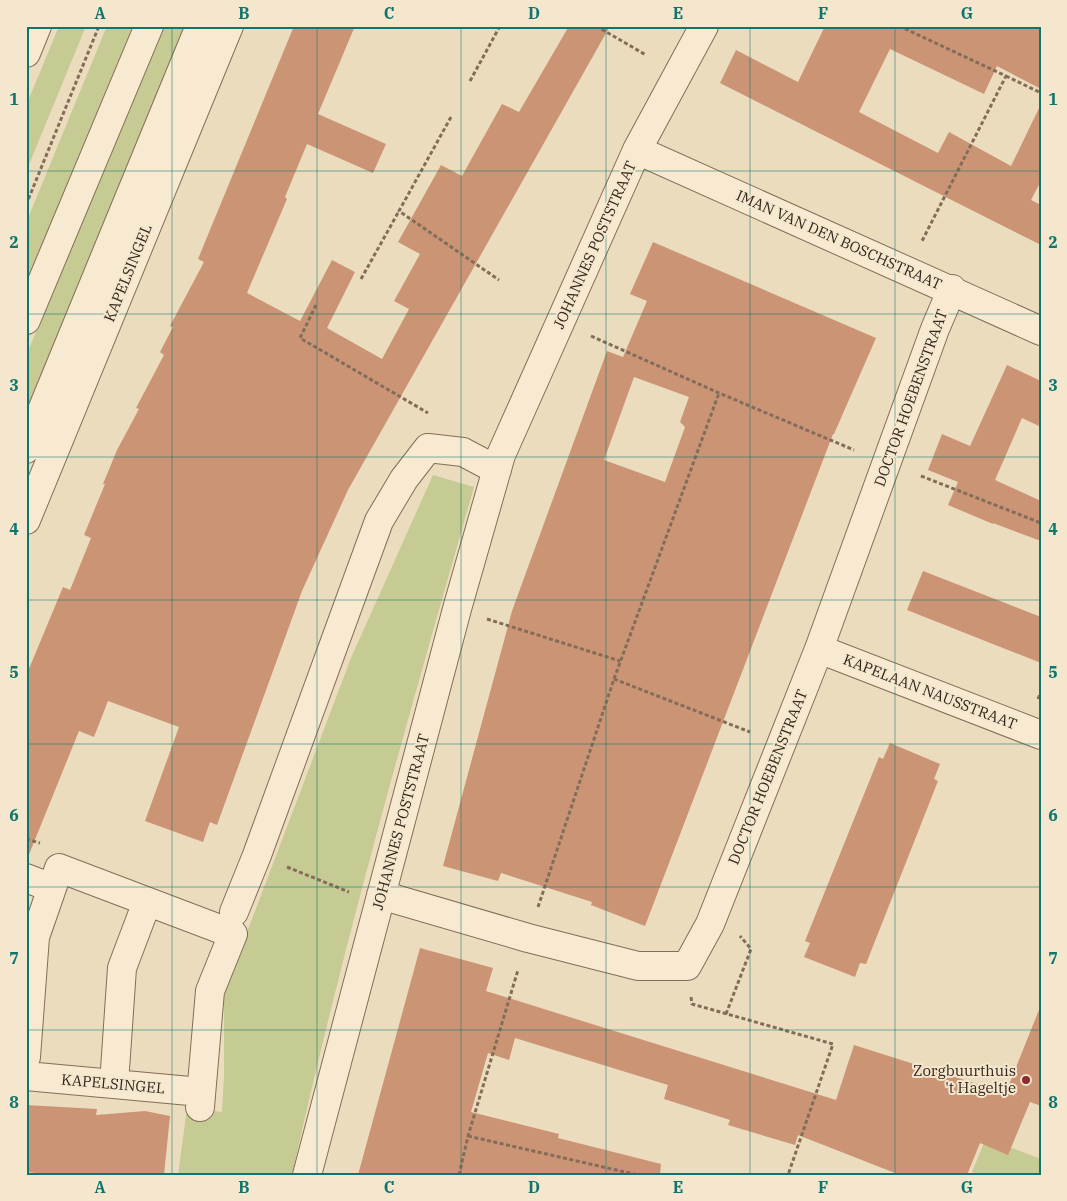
<svg xmlns="http://www.w3.org/2000/svg" width="1067" height="1201" font-family="'IBM Plex Serif',serif">
<style>
.green{fill:#c6ca93}
.building{fill:#ca9475;fill-rule:evenodd}
.lines{fill:none;stroke-linecap:round;stroke-linejoin:round}
.minor-casing{stroke:#846d58;stroke-width:30}
.path{stroke:#846d58;stroke-width:3;stroke-dasharray:4 2.5;stroke-linecap:butt}
.minor{stroke:#f8ead1;stroke-width:28}
.grid{fill:none;stroke:#0f766e;stroke-width:1;stroke-opacity:0.55}
.poi-dot{fill:#92292f;stroke:#f4e7ce;stroke-width:2}
.labels{text-anchor:middle;stroke-width:4;stroke-linejoin:round;paint-order:stroke}
.street-label{font-size:15px;fill:#34261c;stroke:#f4e7ce}
.poi-label{font-size:15px;fill:#34261c;stroke:#f4e7ce;text-anchor:end}
.neatline{fill:none;stroke:#0f766e;stroke-width:2}
.grid-label{font-size:16px;text-anchor:middle;font-weight:bold;fill:#0f766e}
</style>
<rect width="100%" height="100%" fill="#ecdcbe"/>
<path class="green" d="M 59,26 L 86,26 L 26,172 L 26,106 Z
M 107,26 L 136,26 L 26,290 L 26,223 Z
M 162,26 L 187,26 L 26,417 L 26,356 Z
M 433,475 L 474,487 C 409,715 343,943 292,1175 L 178,1175 L 187,1108 L 222,1112 L 224,1076 L 224,993 L 351,658 Z
M 986,1138 L 1041,1159 L 1041,1175 L 980,1175 L 972,1172 Z"/>
<path class="building" d="M 294,26 L 355,26 L 318,114 L 386,144 L 373,173 L 307,144 L 285,197 L 287,199 L 247,293 L 300,321 L 332,260 L 355,272 L 327,328 L 382,359 L 409,309 L 394,301 L 420,254 L 398,242 L 441,165 L 462,176 L 502,104 L 519,112 L 569,26 L 610,26 L 348,490 L 302,591 L 217,825 L 210,822 L 203,842 L 145,821 L 179,727 L 108,701 L 94,737 L 79,731 L 28,857 L 26,857 L 26,676 L 63,587 L 70,590 L 91,538 L 84,535 L 105,484 L 103,484 L 117,450 L 139,409 L 136,408 L 164,355 L 160,352 L 173,327 L 170,326 L 204,262 L 198,259 Z
M 825,26 L 1041,26 L 1041,89 L 997,66 L 984,94 L 890,49 L 859,112 L 938,153 L 949,132 L 1011,166 L 1041,104 L 1041,181 L 1031,200 L 1041,205 L 1041,245 L 720,83 L 736,50 L 798,82 Z
M 653,242 L 876,338 L 834,434 L 833,434 L 645,926 L 591,905 L 592,902 L 501,873 L 498,881 L 443,866 L 512,611 L 607,351 L 623,357 L 647,301 L 630,294 ZM 634,377 L 689,397 L 680,422 L 685,427 L 665,482 L 604,460 Z
M 1007,365 L 1041,381 L 1041,427 L 1022,418 L 995,480 L 1041,501 L 1041,541 L 993,523 L 993,524 L 948,505 L 958,482 L 928,470 L 942,434 L 970,446 Z
M 923,571 L 1041,617 L 1041,663 L 907,610 Z
M 890,743 L 940,764 L 934,779 L 938,781 L 866,964 L 860,963 L 855,977 L 804,957 L 810,943 L 805,941 L 879,757 L 883,759 Z
M 420,948 L 493,968 L 486,991 L 836,1100 L 854,1045 L 1018,1097 L 1006,1092 L 1039,1010 L 1041,1010 L 1041,1106 L 1030,1102 L 1008,1155 L 980,1143 L 967,1175 L 900,1175 L 798,1135 L 795,1145 L 728,1125 L 730,1120 L 664,1099 L 668,1085 L 515,1038 L 509,1060 L 488,1053 L 471,1112 L 559,1134 L 558,1138 L 661,1164 L 660,1175 L 358,1175 Z
M 26,1105 L 97,1109 L 96,1115 L 145,1111 L 170,1116 L 164,1175 L 57,1175 L 26,1172 Z"/>
<g class="lines">
<defs>
<path id="minor" d="M 26,53 L 37,26
M 637,150 L 1041,331
M 26,320 L 149,26
M 26,449 L 200,26
M 26,520 L 229,26
M 819,649 L 1041,735
M 26,878 L 52,888 L 35,937 L 26,1057
M 52,888 L 59,868 L 233,934 L 210,991 L 200,1107
M 381,895 L 528,938 L 638,966 L 687,966 L 710,924 L 819,649 L 935,329 L 952,289
M 234,912 L 257,855 L 379,521 L 404,479 L 428,448 L 463,452 L 497,470
M 26,1076 L 201,1092
M 114,1084 L 122,968 L 147,902
M 307,1175 L 457,609 L 501,455 L 637,150 L 704,26"/>
</defs>
<use href="#minor" class="minor-casing"/>
<path class="path" d="M 596,26 L 646,55
M 899,26 L 1006,76 L 921,243
M 1006,76 L 1041,93
M 470,81 L 500,26
M 451,117 L 399,211 L 499,280
M 26,205 L 99,26
M 361,279 L 399,211
M 316,305 L 300,338 L 428,413
M 591,336 L 719,393 L 854,450
M 921,476 L 1041,523
M 487,619 L 620,661
M 614,679 L 750,732
M 1038,699 L 1041,692
M 26,839 L 40,843
M 287,867 L 349,892
M 538,907 L 614,679 L 719,393
M 691,997 L 692,1004 L 833,1044 L 788,1175
M 726,1014 L 751,949 L 740,936
M 468,1136 L 638,1175
M 459,1175 L 468,1136 L 518,970"/>
<use href="#minor" class="minor"/>
</g>
<path class="grid" d="M 172,26 L 172,1175M 317,26 L 317,1175M 461,26 L 461,1175M 606,26 L 606,1175M 750,26 L 750,1175M 895,26 L 895,1175M 26,171 L 1041,171M 26,314 L 1041,314M 26,457 L 1041,457M 26,600 L 1041,600M 26,744 L 1041,744M 26,887 L 1041,887M 26,1030 L 1041,1030"/>
<circle class="poi-dot" cx="1026" cy="1080" r="5"/>
<g class="labels">
<g class="street-label">
<text transform="translate(839 240) rotate(24)" y="5">IMAN VAN DEN BOSCHSTRAAT</text>
<text transform="translate(595 245) rotate(-66)" y="5">JOHANNES POSTSTRAAT</text>
<text transform="translate(128 273) rotate(-68)" y="5">KAPELSINGEL</text>
<text transform="translate(911 398) rotate(-70)" y="5">DOCTOR HOEBENSTRAAT</text>
<text transform="translate(930 692) rotate(21)" y="5">KAPELAAN NAUSSTRAAT</text>
<text transform="translate(768 777) rotate(-68)" y="5">DOCTOR HOEBENSTRAAT</text>
<text transform="translate(401 822) rotate(-75)" y="5">JOHANNES POSTSTRAAT</text>
<text transform="translate(113 1084) rotate(5)" y="5">KAPELSINGEL</text>
</g>
<g class="poi-label">
<text x="1016" y="1076">Zorgbuurthuis<tspan x="1016" dy="17">'t Hageltje</tspan></text>
</g>
</g>
<rect width="1067" height="1201" fill="none" stroke="#f4e7ce" stroke-width="55"/>
<rect x="28" y="28" width="1012" height="1146" class="neatline"/>
<g class="grid-label">
<text x="100" y="19">A</text>
<text x="244" y="19">B</text>
<text x="389" y="19">C</text>
<text x="534" y="19">D</text>
<text x="678" y="19">E</text>
<text x="823" y="19">F</text>
<text x="967" y="19">G</text>
<text x="14" y="105">1</text>
<text x="1053" y="105">1</text>
<text x="14" y="248">2</text>
<text x="1053" y="248">2</text>
<text x="14" y="391">3</text>
<text x="1053" y="391">3</text>
<text x="14" y="535">4</text>
<text x="1053" y="535">4</text>
<text x="14" y="678">5</text>
<text x="1053" y="678">5</text>
<text x="14" y="821">6</text>
<text x="1053" y="821">6</text>
<text x="14" y="964">7</text>
<text x="1053" y="964">7</text>
<text x="14" y="1108">8</text>
<text x="1053" y="1108">8</text>
<text x="100" y="1193">A</text>
<text x="244" y="1193">B</text>
<text x="389" y="1193">C</text>
<text x="534" y="1193">D</text>
<text x="678" y="1193">E</text>
<text x="823" y="1193">F</text>
<text x="967" y="1193">G</text>
</g>
</svg>
